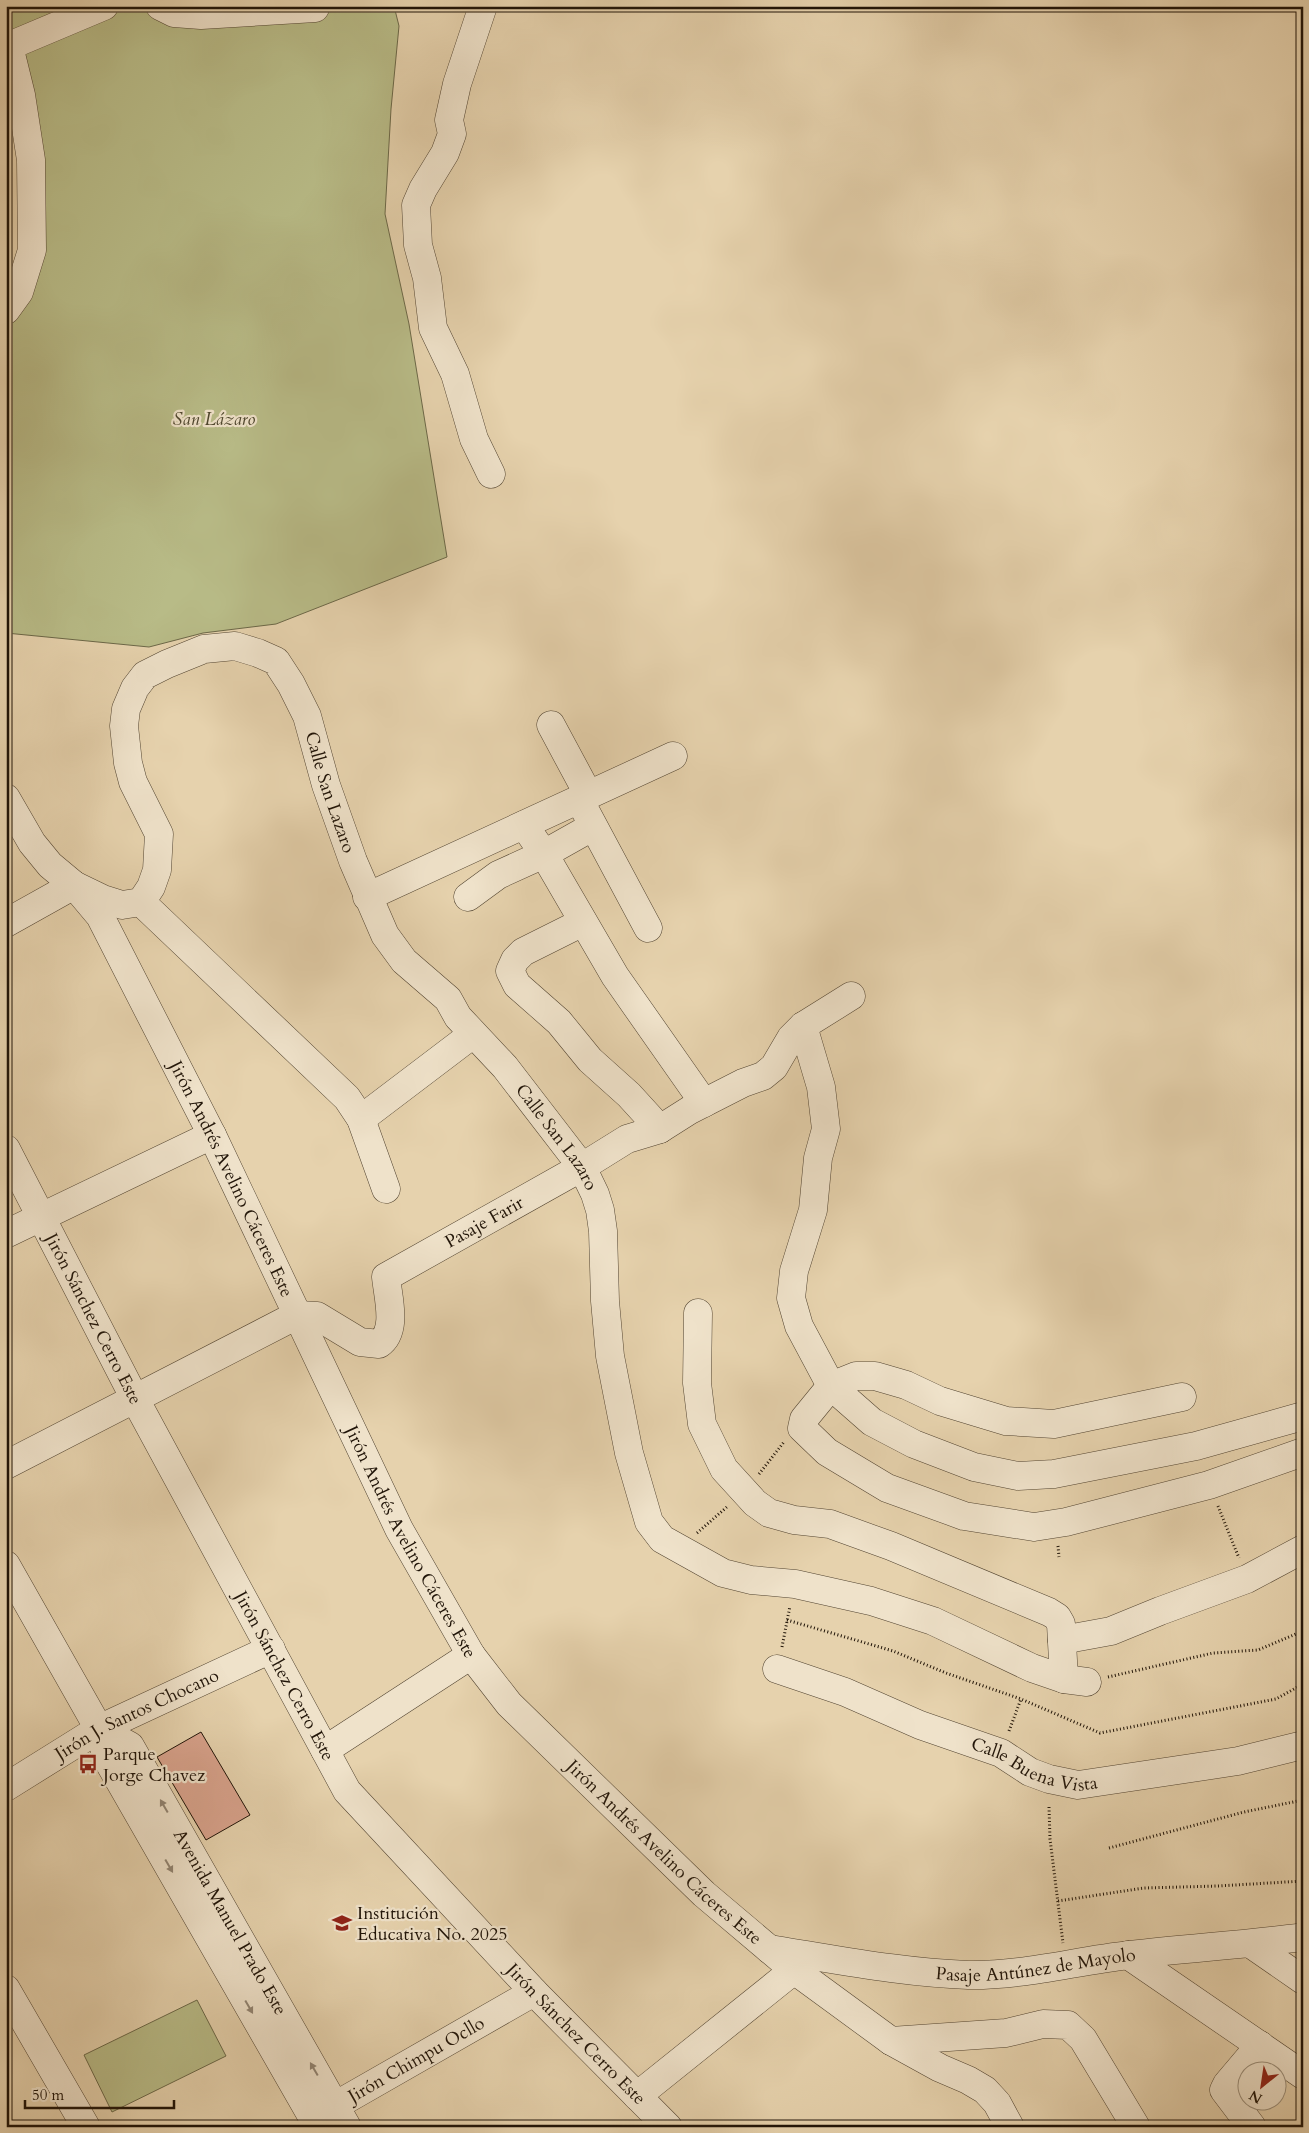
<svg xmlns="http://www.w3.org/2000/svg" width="1309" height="2133" font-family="Cardo,serif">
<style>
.green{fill:#b8bb87;stroke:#6c6848}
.building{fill:#d9a38d;stroke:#201408}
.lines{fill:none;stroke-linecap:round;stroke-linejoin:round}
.minor-casing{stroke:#524431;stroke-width:29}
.path{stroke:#201408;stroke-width:3;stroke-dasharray:1 2.5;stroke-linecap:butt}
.minor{stroke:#efe2ca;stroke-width:28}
.oneway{fill:#928573}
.labels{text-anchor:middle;stroke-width:4.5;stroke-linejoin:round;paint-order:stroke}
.park-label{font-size:18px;font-style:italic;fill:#4e462e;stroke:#efe2ca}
.street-label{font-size:18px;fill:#201408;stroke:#efe2ca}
.poi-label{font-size:18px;fill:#201408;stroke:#efe2ca;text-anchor:start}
</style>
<rect width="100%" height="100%" fill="#e6d2ad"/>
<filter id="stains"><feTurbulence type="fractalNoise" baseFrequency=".004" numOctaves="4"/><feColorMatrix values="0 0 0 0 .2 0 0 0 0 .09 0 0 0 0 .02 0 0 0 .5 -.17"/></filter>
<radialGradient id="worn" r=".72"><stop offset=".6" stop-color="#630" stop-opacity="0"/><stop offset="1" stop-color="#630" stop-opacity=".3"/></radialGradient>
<path class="green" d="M 6,6 L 394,6 L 399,26 L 391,109 L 385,214 L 409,324 L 447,557 L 276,624 L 203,633 L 149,647 L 6,633 L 6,308 L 21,270 L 28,156 L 6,37 Z
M 197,2000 L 226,2056 L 112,2112 L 84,2055 Z"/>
<path class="building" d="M 201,1732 L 250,1815 L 206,1840 L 157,1757 Z"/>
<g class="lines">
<defs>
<g id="minor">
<path d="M 160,6 L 174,13 L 201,15 L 315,8"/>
<path d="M 483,6 L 457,84 L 449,120 L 452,134 L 445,153 L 423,189 L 416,205 L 418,245 L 427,278 L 433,328 L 455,374 L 474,439 L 491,474"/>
<path d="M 6,44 L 9,46 L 21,95 L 31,160 L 32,250 L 19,292 L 6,310"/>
<path d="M 9,46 L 104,6"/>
<path d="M 551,725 L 588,794"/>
<path id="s1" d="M 6,798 L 32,843 L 50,865 L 74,885 L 100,916 L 212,1135 L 399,1529 L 471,1655 L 509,1704 L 704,1894 L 794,1970 L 891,2041 L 940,2068 L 968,2080 L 985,2090 L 997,2103 L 1010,2127"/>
<path d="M 579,799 L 648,928"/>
<path d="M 524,825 L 544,854 L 615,976 L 704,1103"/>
<path d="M 367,897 L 673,756"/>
<path d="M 468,897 L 498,875 L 544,854 L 592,827"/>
<path d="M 141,902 L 347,1098 L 361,1119 L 386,1189"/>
<path d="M 583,922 L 523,952 L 515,960 L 510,971 L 517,985 L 559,1022 L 590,1060 L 629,1095 L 660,1129"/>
<path id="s2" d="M 6,923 L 74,885 L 103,899 L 122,905 L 141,902 L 151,887 L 157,870 L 159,834 L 133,782 L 128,763 L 124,726 L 126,709 L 135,688 L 145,675 L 167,664 L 204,649 L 235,646 L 258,653 L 276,661 L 291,684 L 307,716 L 326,785 L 353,861 L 385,935 L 404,961 L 448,999 L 458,1017 L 505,1067 L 582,1167 L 595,1194 L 600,1210 L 603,1231 L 605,1301 L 610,1356 L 629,1453 L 649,1522 L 662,1539 L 723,1573 L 751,1580 L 795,1584 L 871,1601 L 933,1621 L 1032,1668 L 1064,1679 L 1087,1682"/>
<path d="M 803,1026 L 821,1087 L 826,1129 L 818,1158 L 813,1210 L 794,1271 L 791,1298 L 799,1326 L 831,1386 L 872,1422 L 914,1444 L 974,1467 L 1018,1476 L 1054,1474 L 1196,1446 L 1303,1416"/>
<path d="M 361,1119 L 473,1034"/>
<path id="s3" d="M 6,1149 L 135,1399 L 347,1791 L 534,1992 L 668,2127"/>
<path d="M 6,1234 L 212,1135"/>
<path d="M 698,1313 L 697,1383 L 702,1424 L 724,1469 L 755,1503 L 769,1513 L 794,1520 L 830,1524 L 891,1546 L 1049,1612 L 1057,1617 L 1061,1624 L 1064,1679"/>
<path d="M 1182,1397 L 1054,1424 L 1006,1421 L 940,1401 L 906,1385 L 875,1376 L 856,1376 L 831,1386 L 804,1419 L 802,1428 L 827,1452 L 887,1488 L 964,1516 L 1034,1527 L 1066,1522 L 1209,1485 L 1303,1452"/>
<path id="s4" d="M 6,1465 L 297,1315 L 317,1316 L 360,1342 L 379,1344 C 398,1331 388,1298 386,1277 L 582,1167 L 627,1139 L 660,1129 L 690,1110 L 743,1083 L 763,1076 L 774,1067 L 791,1038 L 803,1026 L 851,996"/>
<path d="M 6,1565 L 99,1729 L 107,1759 L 318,2127"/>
<path d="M 1062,1640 L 1111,1631 L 1160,1611 L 1247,1579 L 1303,1549"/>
<path id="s5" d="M 777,1669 L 845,1692 L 920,1725 L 1001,1753 L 1030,1772 L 1049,1779 L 1078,1785 L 1238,1761 L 1303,1745"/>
<path id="s6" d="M 99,1729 L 130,1746 L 347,2127"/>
<path d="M 325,1750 L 471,1655"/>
<path id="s7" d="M 6,1787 L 99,1729 L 271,1649"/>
<path d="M 1251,1944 L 1303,1980"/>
<path id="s8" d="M 769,1949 C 834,1959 903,1973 968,1975 C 1023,1976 1075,1961 1130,1955 C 1187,1948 1245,1945 1303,1937"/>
<path d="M 1128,1955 L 1303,2075"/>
<path d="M 6,1989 L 86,2127"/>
<path d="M 891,2041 L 1006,2033 L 1043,2024 L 1068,2025 L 1083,2039 L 1136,2127"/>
<path d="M 637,2096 L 794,1970"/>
<path id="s9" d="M 319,2115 L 534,1992"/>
<path d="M 1252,2127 L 1224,2090 L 1227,2084 L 1260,2045"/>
</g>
</defs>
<use href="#minor" class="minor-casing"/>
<path class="path" d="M 759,1474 L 784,1442
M 1218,1506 L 1239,1558
M 697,1533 L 728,1506
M 1058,1546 L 1059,1557
M 787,1620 L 893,1651 L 946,1673 L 1021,1699 L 1100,1733 L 1276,1699 L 1303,1684
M 782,1647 L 790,1606
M 1108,1677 L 1213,1653 L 1258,1650 L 1303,1631
M 1009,1731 L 1021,1699
M 1049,1807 L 1050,1839 L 1063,1943
M 1109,1848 L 1244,1812 L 1303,1800
M 1058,1901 L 1144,1888 L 1218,1886 L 1303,1881"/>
<use href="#minor" class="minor"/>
</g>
<defs><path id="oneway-solid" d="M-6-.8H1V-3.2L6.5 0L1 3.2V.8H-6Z" transform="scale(1.25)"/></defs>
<g class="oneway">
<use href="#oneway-solid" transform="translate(164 1806) rotate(-120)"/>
<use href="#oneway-solid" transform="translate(169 1866) rotate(60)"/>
<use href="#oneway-solid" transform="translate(249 2007) rotate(60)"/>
<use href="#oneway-solid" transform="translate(314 2069) rotate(-120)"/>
</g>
<defs>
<symbol id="bus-bare" viewBox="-9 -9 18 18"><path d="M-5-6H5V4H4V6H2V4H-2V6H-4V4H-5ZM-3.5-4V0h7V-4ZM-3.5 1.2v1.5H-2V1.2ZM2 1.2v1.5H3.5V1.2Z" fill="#8f2418" stroke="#efe2ca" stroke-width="2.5" paint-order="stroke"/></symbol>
<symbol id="school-bare" viewBox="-9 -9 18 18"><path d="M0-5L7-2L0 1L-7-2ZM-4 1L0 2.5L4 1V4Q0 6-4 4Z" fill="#8f2418" stroke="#efe2ca" stroke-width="2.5" paint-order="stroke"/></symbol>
</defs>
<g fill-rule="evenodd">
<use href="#bus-bare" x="74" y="1750" width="28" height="28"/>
<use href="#school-bare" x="328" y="1909" width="28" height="28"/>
</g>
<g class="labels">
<g class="park-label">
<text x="214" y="425">San Lázaro</text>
</g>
<g class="street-label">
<text dy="6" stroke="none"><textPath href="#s2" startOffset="675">Calle San Lazaro</textPath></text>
<text dy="6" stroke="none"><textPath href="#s2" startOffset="1095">Calle San Lazaro</textPath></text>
<text dy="6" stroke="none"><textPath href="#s1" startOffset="446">Jirón Andrés Avelino Cáceres Este</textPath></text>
<text dy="6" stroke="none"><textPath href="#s4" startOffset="600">Pasaje Farir</textPath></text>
<text dy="6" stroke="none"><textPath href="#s3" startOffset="191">Jirón Sánchez Cerro Este</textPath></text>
<text dy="6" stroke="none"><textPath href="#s1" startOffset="851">Jirón Andrés Avelino Cáceres Este</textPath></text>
<text dy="6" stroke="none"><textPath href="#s3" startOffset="596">Jirón Sánchez Cerro Este</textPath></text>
<text dy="6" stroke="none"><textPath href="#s7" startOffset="150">Jirón J. Santos Chocano</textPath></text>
<text dy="6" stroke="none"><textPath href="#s5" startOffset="276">Calle Buena Vista</textPath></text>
<text dy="6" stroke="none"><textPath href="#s1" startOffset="1256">Jirón Andrés Avelino Cáceres Este</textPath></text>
<text dy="6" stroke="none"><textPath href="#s6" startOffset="238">Avenida Manuel Prado Este</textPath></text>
<text dy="6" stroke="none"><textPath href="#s8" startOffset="269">Pasaje Antúnez de Mayolo</textPath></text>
<text dy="6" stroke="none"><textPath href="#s3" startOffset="1061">Jirón Sánchez Cerro Este</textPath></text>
<text dy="6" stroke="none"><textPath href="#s9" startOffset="112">Jirón Chimpu Ocllo</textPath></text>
</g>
<g class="poi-label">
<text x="103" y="1760">Parque<tspan x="103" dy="21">Jorge Chavez</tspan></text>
<text x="357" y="1919">Institución<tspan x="357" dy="21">Educativa No. 2025</tspan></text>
</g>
</g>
<rect width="1309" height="2133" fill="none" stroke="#e6d2ad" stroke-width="25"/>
<rect x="8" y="8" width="1294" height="2118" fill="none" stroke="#201408" stroke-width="2.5"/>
<rect x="12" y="12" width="1284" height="2108" fill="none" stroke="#201408"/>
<g transform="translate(1262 2086) rotate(210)"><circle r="24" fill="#efe2ca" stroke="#9c907c"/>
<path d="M0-4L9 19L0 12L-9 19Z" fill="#8f2418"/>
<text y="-8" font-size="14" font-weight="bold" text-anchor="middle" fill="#201408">N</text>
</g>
<path d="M25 2100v8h149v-8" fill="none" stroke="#201408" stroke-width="2.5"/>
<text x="32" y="2100" font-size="15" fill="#201408" stroke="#efe2ca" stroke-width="4" paint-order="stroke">50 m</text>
<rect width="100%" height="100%" filter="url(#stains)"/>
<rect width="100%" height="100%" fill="url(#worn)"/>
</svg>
